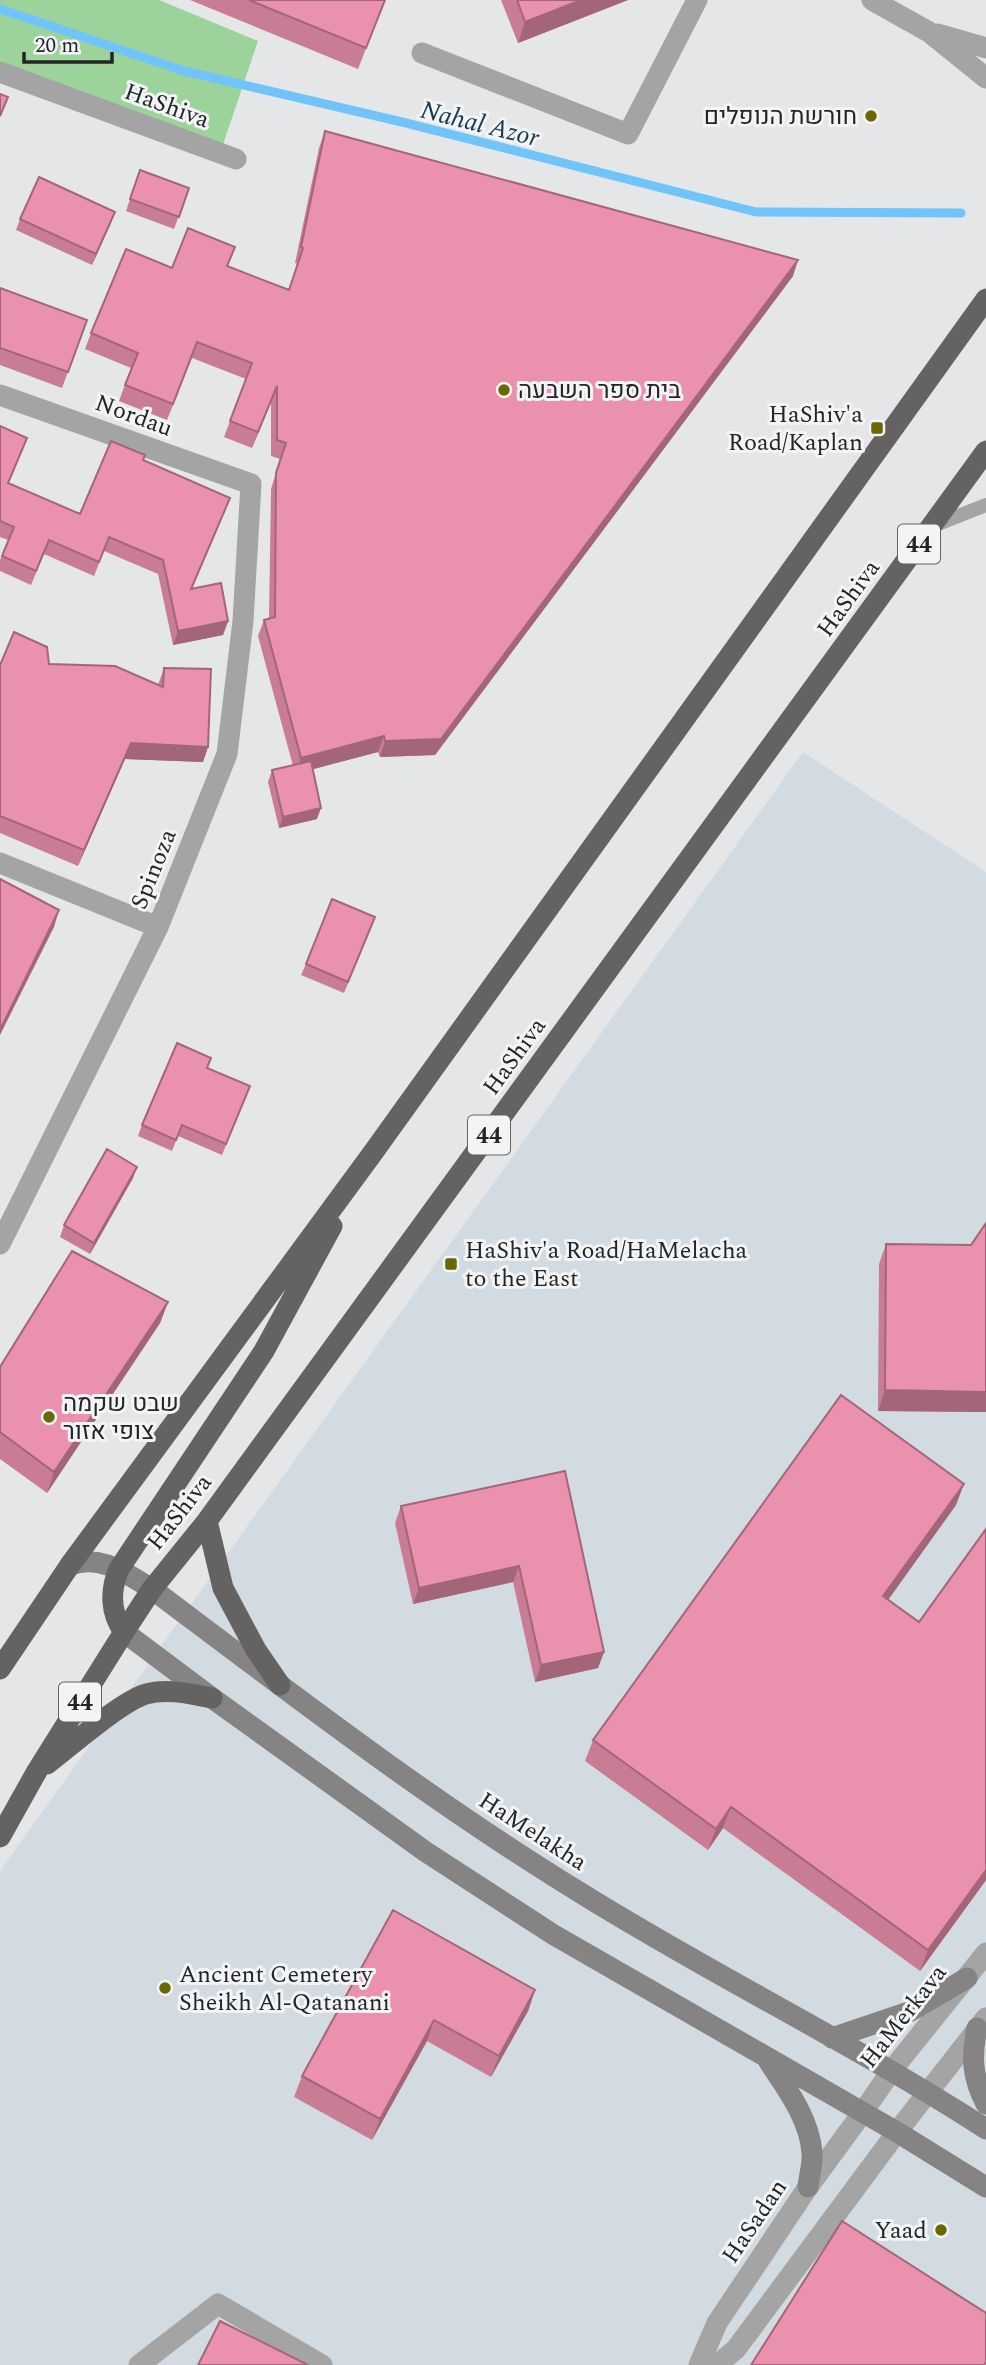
<svg xmlns="http://www.w3.org/2000/svg" width="986" height="2365" font-family="Spectral,Heebo,serif">
<style>
.built{fill:#d3dbe2}
.green{fill:#9bd39a}
.lines{fill:none;stroke-linecap:round;stroke-linejoin:round}
.stream{stroke:#71c4f9;stroke-width:9}
.service{stroke:#a5a4a4;stroke-width:14}
.minor{stroke:#a5a4a4;stroke-width:21}
.tertiary{stroke:#a5a4a4;stroke-width:21}
.secondary{stroke:#858383;stroke-width:21}
.trunk{stroke:#656262;stroke-width:21}
.wall{fill:#c87d95}
.shaded-wall{fill:#a36679}
.building{fill:#e991ad;stroke:#a36679;stroke-width:2}
.poi-dot{fill:#696802;stroke:#f2f4f6;stroke-width:2.5}
.labels{text-anchor:middle;stroke-width:6;stroke-linejoin:round;paint-order:stroke}
.shield{fill:#f2f4f6;stroke:#626364;stroke-width:2}
.shield-label{font-size:23px;font-weight:bold;fill:#242526}
.street-label{font-size:24px;fill:#242526;stroke:#f2f4f6}
.poi-label{font-size:24px;fill:#242526;stroke:#f2f4f6;text-anchor:start}
.water-label{font-size:26px;font-style:italic;fill:#163a50;stroke:#f2f4f6}
</style>
<rect width="100%" height="100%" fill="#e5e6e8"/>
<path class="built" d="M 803,752 L 986,872 L 986,2365 L 0,2365 L 0,1873 L 4,1865 Z"/>
<path class="green" d="M 0,0 L 159,0 L 258,41 L 217,162 L 0,63 Z"/>
<g class="lines">
<path class="stream" d="M 0,9 L 184,71 L 402,122 L 756,212 L 961,213"/>
<path class="service" d="M 933,526 L 986,505"/>
<path class="minor" d="M 422,53 L 628,134 L 697,0
M 0,72 L 236,159
M 0,395 L 251,484 L 243,621 L 227,754 L 158,927 L 0,1244
M 0,863 L 158,927
M 139,2365 L 218,2304 L 322,2365
M 699,2365 L 717,2323 L 808,2187 L 863,2112
M 717,2365 L 736,2349 L 897,2132"/>
<path class="tertiary" d="M 872,0 L 929,32 L 986,78
M 938,34 L 986,48
M 863,2112 L 892,2070 L 986,1953
M 897,2132 L 986,2018"/>
<path class="secondary" d="M 70,1565 C 102,1554 125,1573 152,1589 C 293,1695 433,1803 584,1895 C 716,1977 856,2045 986,2129
M 124,1632 L 212,1698 L 426,1852 L 554,1935 L 897,2132 L 986,2187
M 977,2028 C 971,2057 972,2077 986,2104
M 832,2038 L 909,2012 L 967,1978
M 769,2062 C 787,2089 810,2120 812,2153 C 813,2164 809,2176 808,2187"/>
<path class="trunk" d="M 207,1521 L 223,1588 L 256,1650 L 280,1685
M 124,1632 C 110,1613 110,1590 119,1569 L 264,1351 L 332,1226
M 0,1669 L 70,1565 L 372,1154 L 986,299
M 47,1764 C 71,1746 120,1702 146,1694 C 167,1688 191,1694 212,1698
M 0,1837 L 37,1771 L 124,1632 L 152,1589 L 207,1521 L 986,451"/>
</g>
<path class="wall" d="M 190,0 L 385,0 L 358,69 Z
M 501,0 L 628,0 L 518,43 Z
M 325,131 L 793,276 L 435,755 L 380,757 L 378,752 L 312,769 L 317,819 L 279,828 L 268,782 L 272,770 L 293,766 L 258,636 L 264,620 L 269,619 L 271,489 L 280,459 L 271,456 L 271,402 L 252,448 L 224,437 L 246,379 L 192,358 L 167,420 L 119,401 L 131,368 L 85,349 L 91,333 L 172,268 L 228,266 L 289,290 L 298,264 L 295,263 L 319,148 Z
M 140,170 L 189,188 L 174,229 L 126,211 Z
M 115,212 L 92,265 L 16,230 L 20,219 Z
M 0,288 L 87,320 L 62,388 L 0,365 Z
M 0,426 L 27,438 L 8,483 L 80,514 L 143,460 L 230,498 L 192,588 L 228,621 L 223,635 L 173,645 L 158,574 L 104,551 L 94,576 L 44,554 L 31,585 L 0,571 L 0,560 L 8,540 L 0,537 Z
M 49,664 L 158,685 L 164,668 L 208,747 L 203,762 L 125,759 L 78,866 L 0,833 L 0,665 Z
M 371,928 L 344,993 L 301,975 L 306,964 Z
M 208,1068 L 250,1086 L 222,1155 L 178,1136 L 172,1151 L 138,1136 L 142,1125 Z
M 133,1178 L 90,1254 L 60,1237 L 64,1225 Z
M 986,1223 L 986,1412 L 878,1411 L 879,1264 L 886,1244 L 971,1245 Z
M 168,1302 L 160,1323 L 47,1493 L 0,1459 L 0,1367 Z
M 565,1471 L 604,1652 L 598,1668 L 535,1682 L 513,1582 L 413,1604 L 395,1523 L 401,1506 Z
M 956,1505 L 888,1599 L 919,1622 L 986,1529 L 986,1880 L 920,1971 L 723,1828 L 708,1850 L 585,1761 L 593,1740 Z
M 393,1910 L 535,1990 L 528,2011 L 491,2077 L 427,2041 L 372,2140 L 294,2097 L 302,2076 Z"/>
<path class="shaded-wall" d="M 581,0 L 628,0 L 518,43 L 525,22 Z
M 115,212 L 111,223 L 92,265 L 96,254 Z
M 798,260 L 793,276 L 435,755 L 380,757 L 385,741 Z
M 277,386 L 271,402 L 252,448 L 258,432 Z
M 230,498 L 225,511 L 186,602 L 191,589 Z
M 228,621 L 223,635 L 173,645 L 178,631 Z
M 384,736 L 378,752 L 295,774 L 301,758 Z
M 131,743 L 208,747 L 203,762 L 125,759 L 78,866 L 84,850 Z
M 321,808 L 317,819 L 279,828 L 283,817 Z
M 59,910 L 54,927 L 0,1035 L 0,1030 Z
M 137,1167 L 133,1178 L 90,1254 L 94,1243 Z
M 168,1302 L 160,1323 L 47,1493 L 54,1472 Z
M 885,1390 L 986,1392 L 986,1412 L 878,1411 Z
M 964,1484 L 956,1505 L 876,1617 L 883,1596 Z
M 519,1566 L 513,1582 L 413,1604 L 419,1588 Z
M 604,1652 L 598,1668 L 535,1682 L 541,1665 Z
M 731,1807 L 723,1828 L 708,1850 L 716,1829 Z
M 986,1870 L 986,1880 L 920,1971 L 928,1950 Z
M 535,1990 L 528,2011 L 491,2077 L 499,2056 Z
M 434,2020 L 427,2041 L 372,2140 L 380,2119 Z"/>
<path class="building" d="M 249,0 L 385,0 L 366,48 Z
M 517,0 L 581,0 L 525,22 Z
M 0,94 L 8,97 L 0,116 Z
M 325,131 L 798,260 L 441,739 L 385,741 L 384,736 L 301,758 L 264,620 L 275,617 L 276,473 L 286,443 L 277,440 L 277,386 L 258,432 L 230,421 L 252,363 L 197,342 L 173,404 L 125,385 L 138,353 L 91,333 L 126,249 L 172,268 L 188,228 L 235,247 L 227,266 L 289,290 L 303,248 L 301,247 Z
M 140,170 L 189,188 L 179,217 L 130,199 Z
M 39,177 L 115,212 L 96,254 L 20,219 Z
M 0,288 L 87,320 L 68,372 L 0,348 Z
M 0,426 L 27,438 L 8,483 L 80,514 L 111,441 L 145,455 L 143,460 L 230,498 L 191,589 L 221,583 L 228,621 L 178,631 L 163,560 L 109,537 L 99,562 L 49,540 L 36,571 L 2,556 L 14,527 L 0,521 Z
M 14,632 L 47,647 L 49,664 L 115,666 L 163,687 L 164,668 L 211,669 L 208,747 L 131,743 L 84,850 L 0,816 L 0,665 Z
M 311,761 L 321,808 L 283,817 L 272,770 Z
M 0,879 L 59,910 L 0,1030 Z
M 332,899 L 375,917 L 348,982 L 306,964 Z
M 177,1043 L 211,1058 L 207,1068 L 250,1086 L 226,1144 L 182,1125 L 176,1140 L 142,1125 Z
M 107,1149 L 137,1167 L 94,1243 L 64,1225 Z
M 986,1223 L 986,1392 L 885,1390 L 886,1244 L 971,1245 Z
M 72,1251 L 168,1302 L 54,1472 L 0,1432 L 0,1367 Z
M 841,1395 L 964,1484 L 883,1596 L 919,1622 L 986,1529 L 986,1870 L 928,1950 L 731,1807 L 716,1829 L 593,1740 Z
M 565,1471 L 604,1652 L 541,1665 L 519,1566 L 419,1588 L 401,1506 Z
M 393,1910 L 535,1990 L 499,2056 L 434,2020 L 380,2119 L 302,2076 Z
M 842,2221 L 986,2313 L 986,2362 L 984,2365 L 751,2365 Z
M 220,2321 L 308,2365 L 198,2365 Z"/>
<g class="poi-dot">
<circle cx="871" cy="116" r="7"/>
<circle cx="504" cy="390" r="7"/>
<rect x="870" y="421" width="14" height="14" rx="3.5"/>
<rect x="444" y="1257" width="14" height="14" rx="3.5"/>
<circle cx="49" cy="1417" r="7"/>
<circle cx="165" cy="1988" r="7"/>
<circle cx="941" cy="2230" r="7"/>
</g>
<g class="labels">
<g class="shield">
<rect x="898" y="524.5" width="42" height="39" rx="5"/>
<rect x="468" y="1115.5" width="42" height="39" rx="5"/>
<rect x="59" y="1682.5" width="42" height="39" rx="5"/>
</g>
<g class="shield-label">
<text x="919" y="552">44</text>
<text x="489" y="1143">44</text>
<text x="80" y="1710">44</text>
</g>
<g class="street-label">
<text transform="translate(167 105) rotate(20)" y="8">HaShiva</text>
<text transform="translate(134 415) rotate(20)" y="8">Nordau</text>
<text transform="translate(848 598) rotate(-54)" y="8">HaShiva</text>
<text transform="translate(153 869) rotate(-68)" y="8">Spinoza</text>
<text transform="translate(514 1056) rotate(-54)" y="8">HaShiva</text>
<text transform="translate(179 1512) rotate(-52)" y="8">HaShiva</text>
<text transform="translate(533 1831) rotate(33)" y="8">HaMelakha</text>
<text transform="translate(903 2016) rotate(-52)" y="8">HaMerkava</text>
<text transform="translate(754 2221) rotate(-56)" y="8">HaSadan</text>
</g>
<g class="poi-label">
<text x="857" y="124" text-anchor="end">חורשת הנופלים</text>
<text x="518" y="398">בית ספר השבעה</text>
<text x="863" y="422" text-anchor="end">HaShiv'a<tspan x="863" dy="28">Road/Kaplan</tspan></text>
<text x="465" y="1258">HaShiv'a Road/HaMelacha<tspan x="465" dy="28">to the East</tspan></text>
<text x="63" y="1411">שבט שקמה<tspan x="63" dy="28">צופי אזור</tspan></text>
<text x="179" y="1982">Ancient Cemetery<tspan x="179" dy="28">Sheikh Al-Qatanani</tspan></text>
<text x="927" y="2238" text-anchor="end">Yaad</text>
</g>
<g class="water-label">
<text transform="translate(480 123) rotate(14)" y="9">Nahal Azor</text>
</g>
</g>
<path d="M24 52v10h88v-10" fill="none" stroke="#242526" stroke-width="3.5"/>
<text x="35" y="52" font-size="21" fill="#242526" stroke="#f2f4f6" stroke-width="5" paint-order="stroke">20 m</text>
</svg>
